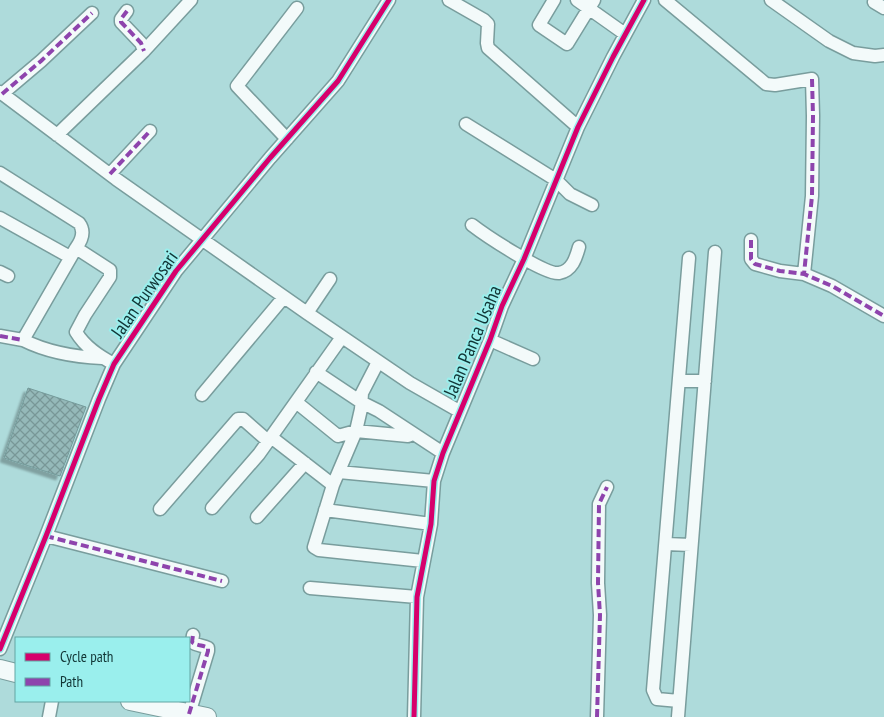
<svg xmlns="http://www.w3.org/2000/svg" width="884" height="717" font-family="'PT Sans Narrow',sans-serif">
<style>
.building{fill:url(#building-cross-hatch);stroke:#759b9b;filter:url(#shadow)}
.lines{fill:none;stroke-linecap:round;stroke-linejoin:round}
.minor-casing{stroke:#799d9d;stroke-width:15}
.highway-casing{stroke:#799d9d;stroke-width:20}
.minor{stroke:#f3fafa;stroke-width:12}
.highway{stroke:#f3fafa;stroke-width:18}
.quiet{stroke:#8e44ad;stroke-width:4;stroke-dasharray:8 4;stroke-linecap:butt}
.cycleway-casing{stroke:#9aefed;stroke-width:8}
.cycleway{stroke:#d6006c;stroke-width:5}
.labels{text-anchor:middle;stroke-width:4;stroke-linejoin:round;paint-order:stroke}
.street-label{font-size:19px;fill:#113535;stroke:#9aefed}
</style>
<defs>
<pattern id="building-cross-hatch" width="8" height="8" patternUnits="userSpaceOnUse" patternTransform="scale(1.25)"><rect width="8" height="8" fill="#95b9b9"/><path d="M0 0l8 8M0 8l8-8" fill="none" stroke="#789797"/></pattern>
<filter id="shadow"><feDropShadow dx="-4" dy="4" stdDeviation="1" flood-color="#0004"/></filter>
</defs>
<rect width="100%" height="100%" fill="#aedbdb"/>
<path class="building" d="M 28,388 L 86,407 L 60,476 L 4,458 Z"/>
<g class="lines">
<defs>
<path id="minor" d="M 449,0 L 484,20 L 488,24 L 487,43 L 488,48 L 578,127
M 554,0 L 539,25 L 567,44 L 594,0
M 577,0 L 625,34
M 665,0 L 766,84 L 775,85 L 812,79 L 813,116 L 812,196 L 804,274 L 832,286 L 884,316
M 771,0 L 829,41 L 853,53 L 875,56 L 884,55
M 874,2 L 884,8
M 127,11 L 121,19 L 121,22 L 141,43 L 144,51
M 0,92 L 116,179 L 307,313 L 410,383 L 459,411
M 2,94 L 41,61 L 92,13
M 466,124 L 556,180 L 570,194 L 592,205
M 57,135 L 144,51 L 191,0
M 287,139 L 237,86 L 297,8
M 0,173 L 79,223 C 85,231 82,240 76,248
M 110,174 L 150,131
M 0,218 L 70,257
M 472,225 C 485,235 545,275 559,273 C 572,271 576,258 579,247
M 751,240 L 751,259 L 755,264 L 780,271 L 804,274
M 0,272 L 8,276
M 307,313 L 330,279
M 0,336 L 23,340
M 490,340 L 533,359
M 102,358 C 75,357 47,352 23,340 L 76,248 L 110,270 L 110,277 L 85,315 L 76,332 C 85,347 99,356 114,364
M 378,362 L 362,393 L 361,409 L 356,431 L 333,485 L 314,547 L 319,550 L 423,561
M 316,372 L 361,402 L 379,411 L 443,453
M 680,381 L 705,381
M 202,395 L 284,297
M 296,402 L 338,436 L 356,431 L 408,436 L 413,434
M 271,437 L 333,485
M 339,472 L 434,481
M 212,508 L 259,454 L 342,337
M 160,509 L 238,419 L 243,419 L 268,441
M 325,510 L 431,524
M 257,517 L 305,463
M 46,536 L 222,581
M 666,544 L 691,545
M 310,588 L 417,597
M 0,649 L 46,536 L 99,399 L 114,364 L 176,271 L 270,158 L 338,81 L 389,0
M 679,701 L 657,699 L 653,690 L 689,258
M 189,714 L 208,651 L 208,648 C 203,645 197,646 192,642 L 193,635
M 49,717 L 52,701
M 414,717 L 417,597 L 431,524 L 434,481 L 443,453 L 490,340 L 502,306 L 524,259 L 578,127 L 613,57 L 644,0
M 597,717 L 600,615 L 598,583 L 599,504 L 607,487
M 678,717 L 715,252"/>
<path id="highway" d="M 0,669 L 16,673
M 130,701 L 207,717"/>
</defs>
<use href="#minor" class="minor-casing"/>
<use href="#highway" class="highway-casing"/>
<use href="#minor" class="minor"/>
<use href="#highway" class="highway"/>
<path class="quiet" d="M 127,11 L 121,19 L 121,22 L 141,43 L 144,51
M 812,79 L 813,116 L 812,196 L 804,274 L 832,286 L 884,316
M 2,94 L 41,61 L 92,13
M 110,174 L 150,131
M 751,240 L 751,259 L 755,264 L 780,271 L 804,274
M 0,336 L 23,340
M 46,536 L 222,581
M 189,714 L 208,651 L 208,648 C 203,645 197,646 192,642 L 193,635
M 597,717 L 600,615 L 598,583 L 599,504 L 607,487"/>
<defs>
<path id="cycleway" d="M 0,649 L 46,536 L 99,399 L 114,364 L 176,271 L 270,158 L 338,81 L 389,0
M 414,717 L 417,597 L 431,524 L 434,481 L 443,453 L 490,340 L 502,306 L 524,259 L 578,127 L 613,57 L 644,0"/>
</defs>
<use href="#cycleway" class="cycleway-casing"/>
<use href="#cycleway" class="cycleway"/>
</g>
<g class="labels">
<g class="street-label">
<text transform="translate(144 294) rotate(-55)" y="7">Jalan Purwosari</text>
<text transform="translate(472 341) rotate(-67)" y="7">Jalan Panca Usaha</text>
</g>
</g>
<rect x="15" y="637" width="175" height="65" fill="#9aefed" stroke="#63a5a3"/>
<rect x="25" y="653" width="25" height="8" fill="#d6006c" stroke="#63a5a3"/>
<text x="60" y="662" font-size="15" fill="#113535">Cycle path</text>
<rect x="25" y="678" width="25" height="8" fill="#8e44ad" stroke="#63a5a3"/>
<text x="60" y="687" font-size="15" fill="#113535">Path</text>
</svg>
